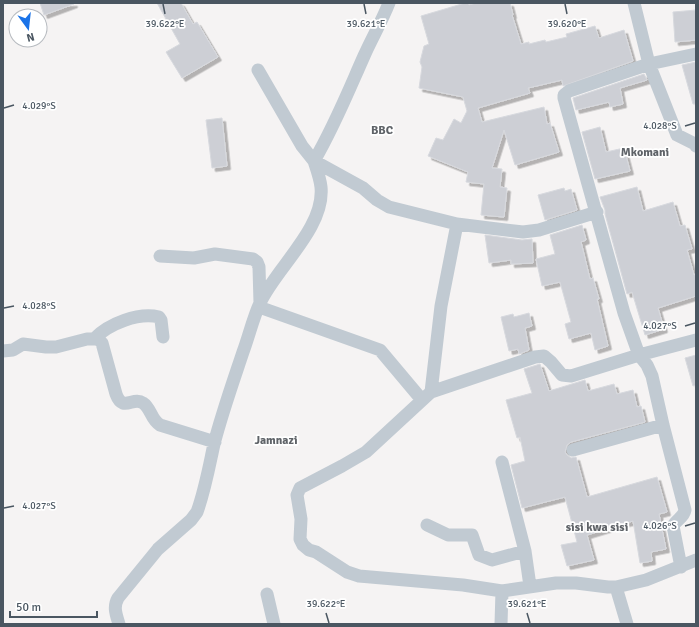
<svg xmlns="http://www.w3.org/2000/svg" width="699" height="627" font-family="Signika,sans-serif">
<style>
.building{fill:#cdcfd5;stroke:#d7d9de;filter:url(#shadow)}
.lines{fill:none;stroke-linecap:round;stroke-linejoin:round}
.minor{stroke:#c1cad2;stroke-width:13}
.ticks{fill:none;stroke:#4a5661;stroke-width:1.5}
.labels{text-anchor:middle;stroke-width:3.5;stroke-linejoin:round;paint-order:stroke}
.neighbourhood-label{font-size:12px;font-weight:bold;fill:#5f6368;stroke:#fff}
.ticks-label{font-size:10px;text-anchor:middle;fill:#4a5661;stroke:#fff;stroke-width:3.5;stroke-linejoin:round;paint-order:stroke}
</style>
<defs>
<filter id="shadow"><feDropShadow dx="3.5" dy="3.5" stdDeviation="0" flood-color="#0004"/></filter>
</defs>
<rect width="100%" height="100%" fill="#f5f3f3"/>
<path class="building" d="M 40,3 L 74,3 L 74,4 L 44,15 Z
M 157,3 L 181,3 L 193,24 L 197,22 L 218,57 L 182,78 L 166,52 L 180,44 Z
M 465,3 L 468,3 L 469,5 L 476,3 L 510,3 L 513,15 L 512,15 L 521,44 L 529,42 L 529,44 L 545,40 L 546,42 L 567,37 L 566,34 L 595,26 L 599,38 L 624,30 L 633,61 L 563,86 L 562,80 L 528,88 L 530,93 L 478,108 L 482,122 L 544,107 L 547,124 L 550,123 L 559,152 L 515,165 L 504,130 L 492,168 L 502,169 L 500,187 L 507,188 L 504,217 L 481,215 L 484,184 L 466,182 L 468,172 L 428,156 L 436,138 L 443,140 L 454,119 L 461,123 L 467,111 L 463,97 L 419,88 L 422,67 L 420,62 L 424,46 L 429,44 L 421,16 Z
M 696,10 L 696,40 L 675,42 L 673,12 Z
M 696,62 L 696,104 L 693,104 L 682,65 Z
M 644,74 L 647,80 L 620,88 L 623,104 L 610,107 L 609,102 L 576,110 L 573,98 Z
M 222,118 L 227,166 L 212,168 L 206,120 Z
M 600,127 L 606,152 L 624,148 L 630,171 L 595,179 L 582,132 Z
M 637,187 L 643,211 L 673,202 L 680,226 L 685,225 L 692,249 L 687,250 L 694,275 L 696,274 L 696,296 L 658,308 L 664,329 L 645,335 L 632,292 L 627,294 L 605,214 L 605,210 L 600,197 Z
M 564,188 L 565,191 L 571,189 L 577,210 L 545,220 L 538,195 Z
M 582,225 L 586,240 L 581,242 L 590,279 L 593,278 L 599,299 L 597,299 L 608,346 L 595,350 L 591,333 L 569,339 L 565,324 L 571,322 L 560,282 L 542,286 L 536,259 L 555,254 L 550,235 Z
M 485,235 L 522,240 L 532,239 L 533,263 L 511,264 L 511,260 L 489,263 Z
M 529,313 L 532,326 L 525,328 L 529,350 L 519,354 L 518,349 L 509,351 L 501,317 L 513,314 L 514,317 Z
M 696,355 L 696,385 L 693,386 L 685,358 Z
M 540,364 L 549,391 L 585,380 L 588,391 L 614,384 L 617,394 L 633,390 L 637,407 L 641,406 L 645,422 L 571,442 L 567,445 L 565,452 L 567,455 L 571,458 L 576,457 L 587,497 L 657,477 L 667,512 L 659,514 L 666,549 L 651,552 L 652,561 L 640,563 L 633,521 L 587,535 L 594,560 L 567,566 L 561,545 L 577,542 L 565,497 L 522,508 L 511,465 L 525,461 L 520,437 L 517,438 L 506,400 L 532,393 L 524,369 Z"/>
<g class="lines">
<path class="minor" d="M 634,3 L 649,64 L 677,135 L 695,144 L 696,146
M 258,70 L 302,146 L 314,161 L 363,188 L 377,200 L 389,207 L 457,224 L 523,232 L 539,230 L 597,212
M 160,256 L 194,258 L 215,254 L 253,259 L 257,262 L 259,267 L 260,303
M 259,307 L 380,350 L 422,400
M 95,338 C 109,324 138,312 159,317 L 161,320 L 163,337
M 696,340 L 639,355 L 571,376 L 562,375 L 551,362 L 544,356 L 535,357 L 431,392 L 366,452 L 342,466 L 300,488 L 297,495 L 301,519 L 300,539 L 303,545 L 309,550 L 316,552 L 347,572 L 359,576 L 463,585 L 502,591 L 556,583 L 576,583 L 608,587 L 616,587 L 646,580 L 696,560
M 3,351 L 13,350 L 23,344 L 46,347 L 56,347 L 87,339 L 98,339 L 102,343 L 116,394 C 123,413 133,396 143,403 C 151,408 151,420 160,425 L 215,442
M 431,392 L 441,306 L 457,224
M 573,450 L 663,425
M 427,525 L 448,535 L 472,535 L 479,555 L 492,560 L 525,551 L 502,462
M 525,551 L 530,586
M 681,567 L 673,526 C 676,520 684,517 685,510 L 663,425 L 652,376 L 647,365 L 639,355 L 624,313 L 564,98 L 564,95 L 569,91 L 649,64 L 696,54
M 616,587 L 627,624
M 267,594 L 274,624
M 119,624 C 116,614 113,607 118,598 L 158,549 L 191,520 L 197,512 C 205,490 209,467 214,444 C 222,413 233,382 243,352 C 249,336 253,318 260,303 C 276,268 325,228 321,187 C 320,178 317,170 314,161 C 334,127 348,92 364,56 C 372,38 382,21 389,3
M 501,624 L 502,591"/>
</g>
<path class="ticks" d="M 163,4 L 165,14M 364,4 L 366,14M 565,4 L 567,14M 4,108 L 14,105M 685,126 L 695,123M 4,308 L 14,306M 685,326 L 695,323M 4,508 L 14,506M 685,526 L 695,523M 326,613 L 329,623M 527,613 L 530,623"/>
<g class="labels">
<g class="neighbourhood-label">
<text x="382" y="134">BBC</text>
<text x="645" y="156">Mkomani</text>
<text x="276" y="444">Jamnazi</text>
<text x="597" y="531">sisi kwa sisi</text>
</g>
</g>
<g class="ticks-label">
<text x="165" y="27">39.622°E</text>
<text x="366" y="27">39.621°E</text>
<text x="567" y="27">39.620°E</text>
<text x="39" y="109">4.029°S</text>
<text x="660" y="129">4.028°S</text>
<text x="39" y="309">4.028°S</text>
<text x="660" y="329">4.027°S</text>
<text x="39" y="509">4.027°S</text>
<text x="660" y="529">4.026°S</text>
<text x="326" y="607">39.622°E</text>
<text x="527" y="607">39.621°E</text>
</g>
<rect width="699" height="627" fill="none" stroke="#4a5661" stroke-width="8"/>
<g transform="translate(28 28) rotate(165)"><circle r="19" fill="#ffffff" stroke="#b7bbc0"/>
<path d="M0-3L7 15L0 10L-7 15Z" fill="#1a73e8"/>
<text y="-6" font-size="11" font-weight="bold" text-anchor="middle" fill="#4a5661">N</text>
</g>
<path d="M10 611v6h87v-6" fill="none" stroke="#4a5661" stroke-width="2"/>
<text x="16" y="611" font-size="12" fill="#4a5661" stroke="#ffffff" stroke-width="3" paint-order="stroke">50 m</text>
</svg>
